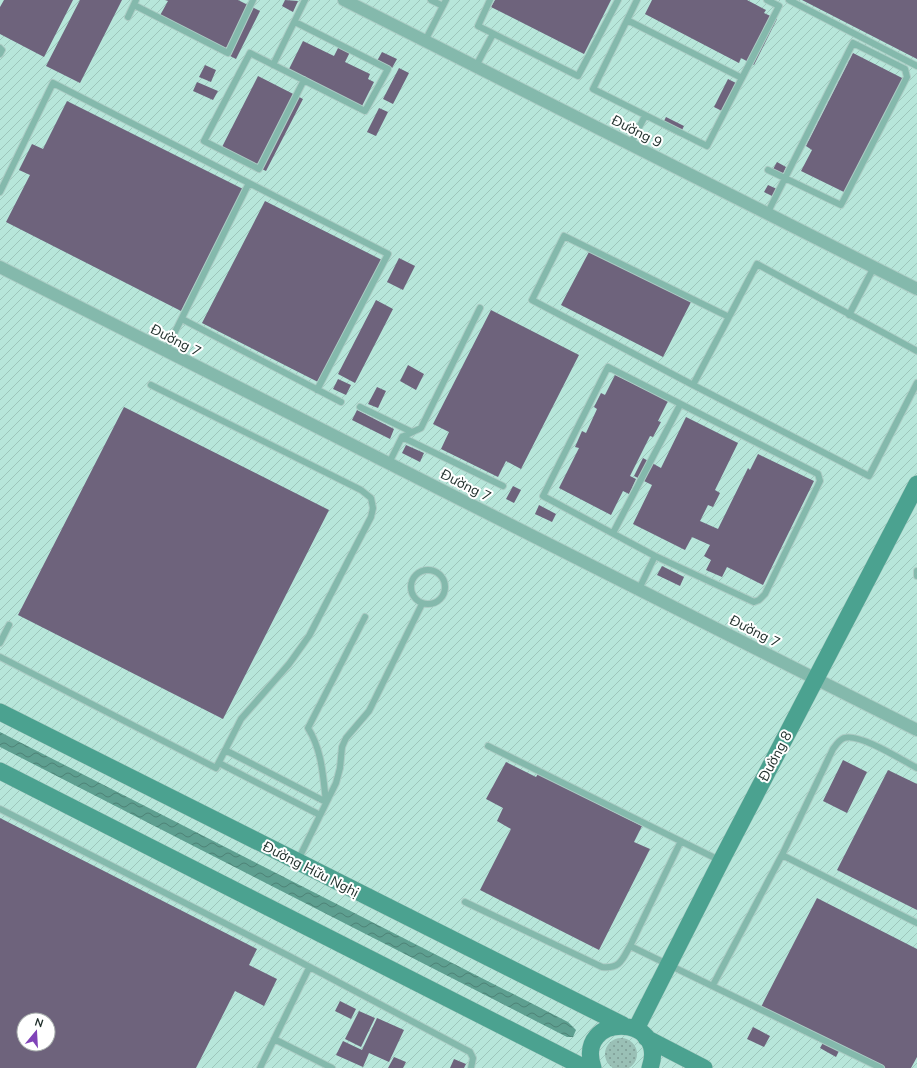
<svg xmlns="http://www.w3.org/2000/svg" width="917" height="1068" font-family="'Nunito Sans',sans-serif">
<style>
.industrial{fill:url(#industrial-furrows);fill-rule:evenodd}
.grass{fill:url(#grass-dots)}
.water{fill:url(#water-waves)}
.building{fill:#6e637c;fill-rule:evenodd}
.lines{fill:none;stroke-linecap:round;stroke-linejoin:round}
.lane-casing{stroke:#accdc5;stroke-width:8}
.street-casing{stroke:#accdc5;stroke-width:14}
.secondary-casing{stroke:#accdc5;stroke-width:18}
.lane{stroke:#84b9ac;stroke-width:6}
.street{stroke:#84b9ac;stroke-width:12}
.secondary{stroke:#4ba290;stroke-width:17}
.labels{text-anchor:middle;stroke-width:4;stroke-linejoin:round;paint-order:stroke}
.street-label{font-size:14px;fill:#21302c;stroke:#fff}
</style>
<defs>
<pattern id="industrial-furrows" width="10" height="10" patternUnits="userSpaceOnUse"><rect width="10" height="10" fill="#b7e6da"/><path d="M-1 1l2-2M0 10L10 0M9 11l2-2" fill="none" stroke="#9dc6bb"/></pattern>
<pattern id="grass-dots" width="8" height="8" patternUnits="userSpaceOnUse"><rect width="8" height="8" fill="#9ac0b6"/><path d="M2 2h.1M6 6h.1" fill="none" stroke="#7d9c94" stroke-width="1.8" stroke-linecap="round"/></pattern>
<pattern id="water-waves" width="16" height="10" patternUnits="userSpaceOnUse"><rect width="16" height="10" fill="#5e9f90"/><path d="M0 5q4-4 8 0t8 0" fill="none" stroke="#4d8276"/></pattern>
</defs>
<rect width="100%" height="100%" fill="#caf0e7"/>
<path class="industrial" d="M 0,0 L 917,0 L 917,1068 L 0,1068 ZM 24,1020 L 48,1020 L 48,1044 L 24,1044 Z"/>
<path class="grass" d="M605 1054a16 16 0 1 1 32 0a16 16 0 1 1-32 0Z"/>
<path class="water" d="M 0,732 L 568,1022 L 576,1030 L 573,1037 L 567,1037 L 0,747 Z"/>
<path class="building" d="M 4,0 L 73,0 L 44,57 L 0,34 L 0,7 Z
M 80,0 L 122,0 L 80,83 L 46,66 Z
M 165,0 L 238,0 L 260,11 L 236,59 L 158,19 L 168,1 Z
M 285,0 L 298,1 L 293,12 L 282,6 Z
M 495,0 L 611,0 L 584,54 L 491,7 Z
M 652,0 L 747,0 L 766,10 L 764,13 L 777,19 L 754,65 L 741,58 L 739,63 L 645,14 Z
M 802,0 L 917,0 L 917,59 Z
M 303,41 L 334,56 L 339,46 L 350,52 L 345,62 L 370,74 L 368,79 L 374,82 L 360,110 L 287,73 Z
M 382,52 L 397,59 L 392,68 L 377,61 Z
M 853,53 L 906,80 L 848,194 L 801,171 L 812,150 L 806,146 Z
M 205,65 L 216,70 L 211,82 L 199,77 Z
M 399,68 L 409,73 L 393,104 L 383,99 Z
M 258,76 L 303,99 L 266,171 L 221,149 Z
M 728,79 L 738,84 L 724,112 L 714,107 Z
M 197,82 L 218,91 L 213,100 L 193,91 Z
M 67,101 L 243,189 L 181,311 L 6,222 L 30,175 L 19,170 L 32,144 L 43,149 Z
M 379,108 L 388,112 L 376,136 L 367,132 Z
M 666,117 L 684,126 L 679,136 L 661,127 Z
M 777,162 L 786,167 L 782,176 L 772,171 Z
M 768,185 L 777,189 L 774,197 L 764,192 Z
M 265,201 L 382,260 L 320,383 L 202,323 Z
M 590,250 L 691,302 L 663,357 L 561,305 Z
M 399,258 L 415,266 L 403,290 L 387,282 Z
M 376,300 L 393,309 L 355,383 L 338,374 Z
M 491,310 L 579,355 L 521,469 L 506,461 L 498,477 L 441,449 L 449,432 L 433,424 Z
M 408,365 L 424,374 L 416,390 L 400,381 Z
M 615,375 L 668,401 L 658,421 L 661,422 L 653,437 L 650,436 L 630,476 L 636,479 L 629,494 L 623,491 L 611,515 L 559,488 L 579,448 L 575,447 L 582,431 L 586,433 L 597,409 L 594,407 L 601,393 L 605,395 Z
M 338,379 L 351,385 L 346,395 L 333,389 Z
M 377,387 L 386,391 L 378,408 L 368,404 Z
M 124,407 L 329,510 L 223,719 L 18,615 Z
M 357,410 L 394,429 L 390,439 L 352,420 Z
M 686,417 L 738,443 L 715,490 L 720,493 L 713,507 L 708,505 L 700,521 L 718,529 L 748,468 L 750,470 L 758,454 L 814,481 L 763,585 L 727,567 L 722,577 L 706,570 L 711,560 L 704,556 L 710,545 L 692,537 L 685,550 L 633,524 L 652,485 L 634,476 L 643,458 L 661,468 Z
M 406,445 L 424,453 L 420,462 L 402,453 Z
M 513,486 L 521,490 L 514,503 L 506,499 Z
M 539,505 L 556,514 L 552,522 L 535,514 Z
M 662,566 L 684,577 L 680,586 L 657,575 Z
M 843,760 L 867,772 L 847,813 L 823,801 Z
M 506,762 L 536,777 L 538,774 L 642,826 L 634,842 L 650,849 L 599,950 L 480,890 L 511,829 L 497,821 L 503,808 L 486,799 Z
M 888,770 L 917,784 L 917,910 L 837,870 Z
M 0,818 L 257,949 L 249,965 L 277,979 L 264,1006 L 235,991 L 196,1068 L 0,1068 ZM 24,1020 L 48,1020 L 48,1044 L 24,1044 Z
M 817,898 L 917,949 L 917,1057 L 911,1068 L 877,1068 L 840,1049 L 836,1057 L 820,1048 L 824,1041 L 760,1009 Z
M 340,1001 L 356,1009 L 351,1019 L 335,1011 Z
M 359,1011 L 375,1018 L 361,1047 L 345,1039 Z
M 377,1018 L 404,1030 L 389,1062 L 369,1053 L 363,1067 L 336,1055 L 343,1041 L 362,1050 Z
M 753,1027 L 770,1036 L 764,1047 L 747,1039 Z
M 394,1057 L 406,1062 L 403,1068 L 388,1068 Z
M 454,1059 L 466,1064 L 464,1068 L 450,1068 Z"/>
<g class="lines">
<defs>
<path id="lane" d="M 431,0 L 443,6
M 490,0 L 478,26 L 578,76 L 618,0
M 637,0 L 593,89 L 707,146 L 779,6 L 767,0
M 789,0 L 917,66
M 134,5 L 228,53 L 253,0
M 128,17 L 136,0
M 627,20 L 742,78
M 295,22 L 388,69 L 365,111 L 250,53 L 204,141 L 259,169 L 304,80
M 425,41 L 446,0
M 0,48 L 2,50 L 0,54
M 273,65 L 305,0
M 476,66 L 493,34
M 630,145 L 645,116
M 0,192 L 53,83 L 388,254 L 317,390
M 767,214 L 853,43 L 905,69 L 907,77 L 841,205 L 768,170
M 849,315 L 874,267
M 182,319 L 341,402
M 917,351 L 757,264 L 693,385 L 869,476 L 917,383
M 165,352 L 249,183
M 608,367 L 818,474 L 820,481 L 765,594 L 759,600 L 754,602 L 655,556 L 543,496 Z
M 693,385 L 532,300 L 564,236 L 729,317
M 360,407 L 412,432
M 402,437 L 503,486
M 389,463 L 402,437 L 421,428 L 480,308
M 613,533 L 680,405
M411 587a17 17 0 1 1 34 0a17 17 0 1 1-34 0Z
M 917,571 L 917,576
M 639,589 L 655,556
M 0,643 L 9,625
M 0,657 L 216,768 L 241,719 L 289,664 L 309,636 L 371,517 L 373,508 L 371,498 L 361,490 L 151,385
M 488,746 L 719,860
M 225,750 L 326,802
M 219,763 L 320,815
M 326,802 C 323,776 322,750 308,728 L 365,617
M 0,809 L 289,956 L 470,1052 L 473,1058 L 471,1068
M 782,855 L 833,749 C 836,745 839,740 844,738 C 860,733 902,760 917,768
M 298,860 L 336,783 L 340,768 L 342,747 L 346,738 L 369,711 L 422,604
M 465,902 L 602,967 C 620,969 622,960 630,946 L 881,1068
M 630,946 L 681,841
M 713,985 L 782,855 L 917,923
M 274,1039 L 332,1068
M 260,1068 L 309,968"/>
<path id="street" d="M 344,0 L 917,289
M 0,267 L 917,730"/>
<path id="secondary" d="M 0,712 L 623,1025
M 0,771 L 585,1068
M 636,1029 L 721,861 L 917,484
M 646,1038 L 704,1068
M 593,1068 C 574,1012 669,1013 650,1068"/>
</defs>
<use href="#lane" class="lane-casing"/>
<use href="#street" class="street-casing"/>
<use href="#secondary" class="secondary-casing"/>
<use href="#lane" class="lane"/>
<use href="#street" class="street"/>
<use href="#secondary" class="secondary"/>
</g>
<g class="labels">
<g class="street-label">
<text transform="translate(637 131) rotate(27)" y="5">Đường 9</text>
<text transform="translate(176 340) rotate(27)" y="5">Đường 7</text>
<text transform="translate(466 485) rotate(27)" y="5">Đường 7</text>
<text transform="translate(755 631) rotate(27)" y="5">Đường 7</text>
<text transform="translate(775 756) rotate(-62)" y="5">Đường 8</text>
<text transform="translate(311 869) rotate(27)" y="5">Đường Hữu Nghị</text>
</g>
</g>
<g transform="translate(36 1032) rotate(18)"><circle r="19" fill="#ffffff" stroke="#a6acab"/>
<path d="M0-3L7 15L0 10L-7 15Z" fill="#8043b8"/>
<text y="-6" font-size="11" font-weight="bold" text-anchor="middle" fill="#21302c">N</text>
</g>
</svg>
